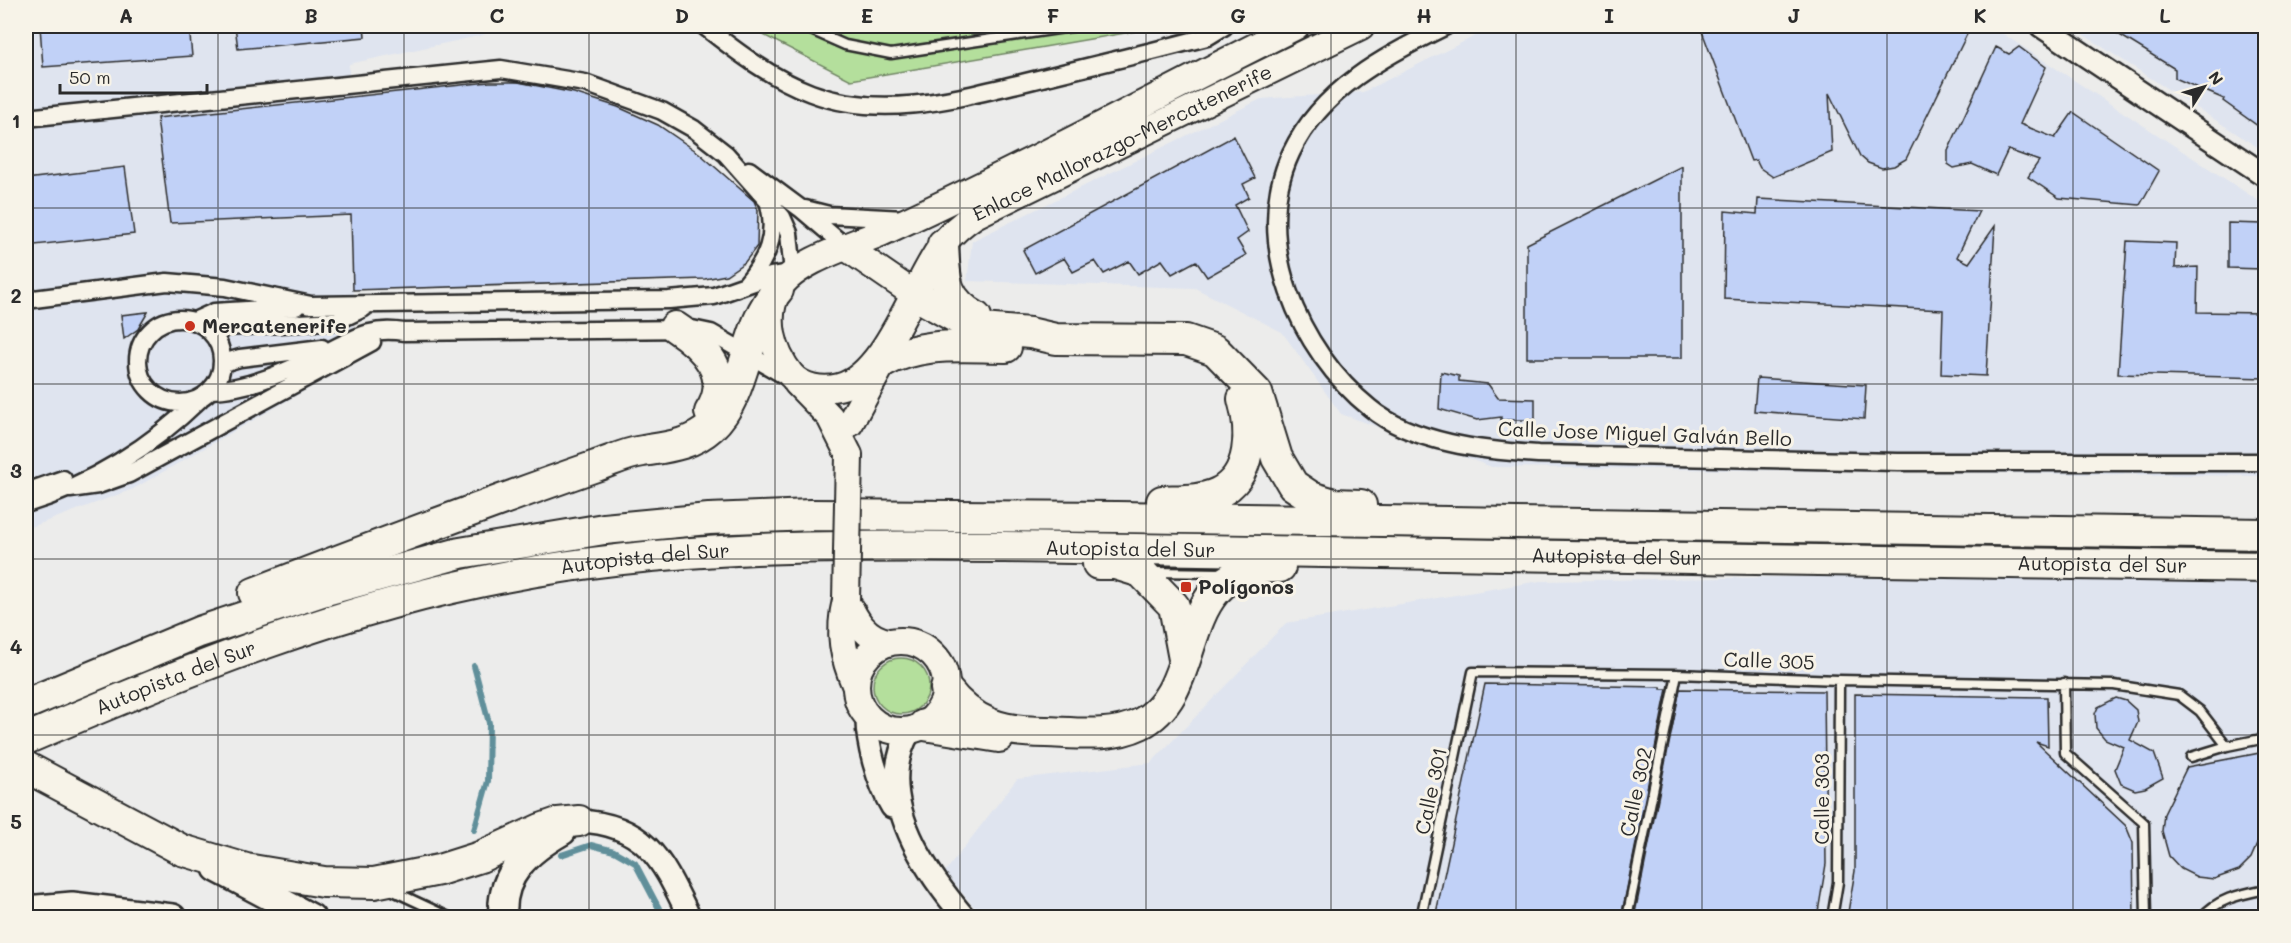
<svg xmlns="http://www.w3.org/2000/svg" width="2291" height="943" font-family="Mali,sans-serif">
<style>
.built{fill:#dfe4ef}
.green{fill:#b4df9c;stroke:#708564;stroke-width:1.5}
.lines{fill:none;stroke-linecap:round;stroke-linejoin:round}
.stream{stroke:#608f9a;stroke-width:6}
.building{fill:#c1d1f7;stroke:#2b2b2b;stroke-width:1.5}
.service-casing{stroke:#2b2b2b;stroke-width:13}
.minor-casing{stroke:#2b2b2b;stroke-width:21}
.tertiary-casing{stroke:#2b2b2b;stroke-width:26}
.primary-casing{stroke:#2b2b2b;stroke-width:30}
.trunk-casing{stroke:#2b2b2b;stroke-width:32}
.motorway-casing{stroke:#2b2b2b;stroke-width:34}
.service{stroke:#f7f3e8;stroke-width:8}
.minor{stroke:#f7f3e8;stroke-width:16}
.tertiary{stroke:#f7f3e8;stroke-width:21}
.primary{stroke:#f7f3e8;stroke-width:26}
.trunk{stroke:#f7f3e8;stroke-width:27}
.motorway{stroke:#f7f3e8;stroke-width:30}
.primary-bridge-casing{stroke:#2b2b2b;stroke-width:30;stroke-linecap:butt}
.primary-bridge{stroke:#f7f3e8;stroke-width:26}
.grid{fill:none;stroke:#2b2b2b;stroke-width:1.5;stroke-opacity:0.55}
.poi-dot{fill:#c8321e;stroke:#f7f3e8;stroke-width:2}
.labels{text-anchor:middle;stroke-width:6;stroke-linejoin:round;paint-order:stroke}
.street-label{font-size:20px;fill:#2b2b2b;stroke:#f7f3e8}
.poi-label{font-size:20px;font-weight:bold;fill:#2b2b2b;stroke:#f7f3e8;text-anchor:start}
.neatline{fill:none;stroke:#2b2b2b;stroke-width:2}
.grid-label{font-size:20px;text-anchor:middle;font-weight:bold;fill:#2b2b2b}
</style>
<rect width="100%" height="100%" fill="#ececeb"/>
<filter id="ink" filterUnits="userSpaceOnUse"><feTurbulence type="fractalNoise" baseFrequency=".0167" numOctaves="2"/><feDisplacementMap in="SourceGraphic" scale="12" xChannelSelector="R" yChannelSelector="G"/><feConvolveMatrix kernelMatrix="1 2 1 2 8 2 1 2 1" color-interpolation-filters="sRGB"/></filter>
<g filter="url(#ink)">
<path class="built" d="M 26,26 L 496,26 L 483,35 L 349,64 L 355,362 L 133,489 L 26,529 Z
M 1495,26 L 1991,26 L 2265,205 L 2265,476 L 1492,467 L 1341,414 L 1282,332 L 1195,288 L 967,281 L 972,241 L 1261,99 L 1363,92 Z
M 2070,26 L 2265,26 L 2265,152 Z
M 1982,574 L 2265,580 L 2265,917 L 983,918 L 945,872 L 1017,779 L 1151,763 L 1286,623 L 1540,581 Z"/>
<path class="green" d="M 746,26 L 1166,26 L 851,80 Z
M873 686a28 28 0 1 1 56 0a28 28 0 1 1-56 0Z"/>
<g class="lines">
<path class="stream" d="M 474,830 L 488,781 L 489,723 L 474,666
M 561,855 L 591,845 L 614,851 L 635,863 L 664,918"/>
</g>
<path class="building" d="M 40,26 L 189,26 L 192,56 L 43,67 Z
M 235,26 L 364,26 L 365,37 L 238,49 Z
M 1700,26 L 1971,26 L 1906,159 L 1894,166 L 1882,168 L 1868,163 L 1860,156 L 1829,93 L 1832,152 L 1773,177 L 1760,168 L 1756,160 L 1751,161 Z
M 2105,26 L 2265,26 L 2265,131 L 2223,101 L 2224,99 L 2175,78 L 2175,69 Z
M 1996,47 L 2009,54 L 2019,47 L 2046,67 L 2020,124 L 2055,138 L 2073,112 L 2159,171 L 2140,205 L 2059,198 L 2028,177 L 2039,161 L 2008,150 L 1996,175 L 1972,164 L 1954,168 L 1948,164 L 1948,151 Z
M 489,82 L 518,82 L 574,93 L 618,107 L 658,125 L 699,153 L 754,201 L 758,210 L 757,246 L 745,262 L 726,275 L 705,279 L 353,290 L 351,215 L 170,223 L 157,118 Z
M 1234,136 L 1255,178 L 1243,184 L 1249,197 L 1235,205 L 1248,232 L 1237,240 L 1246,255 L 1207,277 L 1196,261 L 1172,274 L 1162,260 L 1138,274 L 1129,261 L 1104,274 L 1095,261 L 1073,272 L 1064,258 L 1035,273 L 1023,250 Z
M 1682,166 L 1682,358 L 1527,358 L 1527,244 Z
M 125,167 L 134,234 L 26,246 L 26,179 Z
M 1758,199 L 1979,211 L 1957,257 L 1969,263 L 1995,226 L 1986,376 L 1941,374 L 1943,310 L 1724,299 L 1725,211 L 1757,214 Z
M 2228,223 L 2264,224 L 2263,269 L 2228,268 Z
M 2127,241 L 2176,243 L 2175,268 L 2198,267 L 2197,312 L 2265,313 L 2265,378 L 2118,374 Z
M 148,312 L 138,329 L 124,339 L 121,315 Z
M 1441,372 L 1459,376 L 1459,381 L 1488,384 L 1498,398 L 1535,399 L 1535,420 L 1501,420 L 1501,417 L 1477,420 L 1439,409 Z
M 1757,378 L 1866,385 L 1864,419 L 1754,411 Z
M 1485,684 L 1661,687 L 1661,689 L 1667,689 L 1621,918 L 1435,918 Z
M 1680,689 L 1824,691 L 1826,864 L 1817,918 L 1634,918 Z
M 1855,694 L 2047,697 L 2048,746 L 2036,742 L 2126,826 L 2133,843 L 2134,918 L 1847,918 L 1855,871 Z
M 2116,698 L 2126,701 L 2136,710 L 2138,722 L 2130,740 L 2154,753 L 2163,778 L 2145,788 L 2135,790 L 2121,784 L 2115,769 L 2124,747 L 2105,739 L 2096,728 L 2095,714 L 2098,707 Z
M 2265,752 L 2265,822 L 2260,823 L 2258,842 L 2251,858 L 2239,870 L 2214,879 L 2197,877 L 2181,869 L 2169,856 L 2162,831 L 2164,814 L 2187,767 Z"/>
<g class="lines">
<defs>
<path id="service" d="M 802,26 L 845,45 L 891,54 L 1078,26
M 1153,572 L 1224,573
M 2064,683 L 2065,753 L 2144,823 L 2146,918
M 2191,757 L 2227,746 L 2266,738
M 389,889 L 451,918
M 1421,918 L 1473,672 L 1677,674 L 1839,680 L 2114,685 L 2179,695 L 2200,711 L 2227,746
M 1627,918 L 1677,674
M 1832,918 L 1838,882 L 1839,680
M 2201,918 C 2218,898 2242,894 2266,889"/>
<path id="minor" d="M 704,26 C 737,52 771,78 811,93 C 885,121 962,97 1034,80 C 1082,68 1129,57 1176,45 L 1207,37 L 1225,26
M 1446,26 C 1386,55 1321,89 1291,153 C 1250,240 1299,351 1370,408 C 1412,443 1486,451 1538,454 L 1898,462 L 2266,462
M 26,118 L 501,69 L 585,83 L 662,111 L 694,129 L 726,154 L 782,217 L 789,233 L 793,273 L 771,276 L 714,296 L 669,300 L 311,305 L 225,287 L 167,282 L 26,300
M 749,170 L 800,208 L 847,248
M 805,209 L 829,215 L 904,219
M 746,284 C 767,259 777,237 769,204
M138 361a42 42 0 1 1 84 0a42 42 0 1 1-84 0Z
M 194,321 L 214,312 L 296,307
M 206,328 L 337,321 L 364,308
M 223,363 L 240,358 L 322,348
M 211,390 C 250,389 286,371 321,355 C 353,340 368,326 404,332 L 692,329 L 711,333 L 789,378
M 70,489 L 98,485 L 129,474 L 372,342
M 26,492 L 63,479
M 26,504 C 90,485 152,446 200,399"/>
<path id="tertiary" d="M 2041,26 L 2266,176
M 867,716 C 866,742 878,784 892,807
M 910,731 C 872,794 923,869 965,918
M 579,821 C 648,824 663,863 690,918"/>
<g id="primary">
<path id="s1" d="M 1296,26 C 1158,95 1021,169 881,233 C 852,245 793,262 778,290 C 763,319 773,352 791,375 C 802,388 823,391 839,387 C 886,376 915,281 943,244 C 952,232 963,223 975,215 L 1361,26"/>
<path d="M 847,248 L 914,294"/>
<path d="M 797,383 L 830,417 L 849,455"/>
<path d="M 850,423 L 881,366"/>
<path d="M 846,600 C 838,633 843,657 856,687"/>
<path d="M 846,600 C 856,621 865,638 888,642"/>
<circle cx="901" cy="686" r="45"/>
</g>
<path id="trunk" d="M 217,868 L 311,918
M 26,910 L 72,906 L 172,918
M 503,918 C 499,874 529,850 562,831"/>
<g id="motorway">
<path d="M 943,244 C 945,279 943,298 976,317"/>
<path d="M 914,294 L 971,326 L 982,329 L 1030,333 L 1056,339 L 1186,340 L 1215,350 L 1257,393 L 1277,458 L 1293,485 L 1311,497 L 1334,504 L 1361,505"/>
<path d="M 675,327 C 704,346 734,376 710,412"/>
<path d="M 882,363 C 921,341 963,347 1006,347"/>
<path d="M 1162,501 C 1180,500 1201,501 1218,493 C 1253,476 1252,430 1243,399"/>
<path d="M 1098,564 L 1115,564 L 1141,572 L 1174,606 L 1184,659"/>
<path d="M 254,593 C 368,549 481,506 596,466 C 611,461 627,453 643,451 C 668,447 691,445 711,427 C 749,392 743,327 778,290"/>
<path d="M 946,689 C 973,724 1002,732 1046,732 C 1077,733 1111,738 1140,724 C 1210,689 1168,565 1280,567"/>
<path d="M 26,704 L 199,632 L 322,591 L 460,553 L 604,529 L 709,519 L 811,515 L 1117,517 L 2266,534"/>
<path d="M 924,725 L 999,737"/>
<path id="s2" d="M 26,739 C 181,672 342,607 509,576 C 672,545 838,545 1004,547 L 2266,567"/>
<path d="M 26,767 L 182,850 L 246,869 L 324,882 L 374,883 L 439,870 L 480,857 L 541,829 L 558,823 L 579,821"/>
</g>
</defs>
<use href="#service" class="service-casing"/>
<use href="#minor" class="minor-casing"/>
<use href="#tertiary" class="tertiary-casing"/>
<use href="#primary" class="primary-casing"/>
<use href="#trunk" class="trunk-casing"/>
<use href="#motorway" class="motorway-casing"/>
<use href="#service" class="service"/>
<use href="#minor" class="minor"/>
<use href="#tertiary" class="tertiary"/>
<use href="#primary" class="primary"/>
<use href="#trunk" class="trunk"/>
<use href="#motorway" class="motorway"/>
<defs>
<path id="primary-bridge" d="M 846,600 L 849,455"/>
</defs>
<use href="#primary-bridge" class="primary-bridge-casing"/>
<use href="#primary-bridge" class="primary-bridge"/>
</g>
</g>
<path class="grid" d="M 218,26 L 218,918M 404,26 L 404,918M 589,26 L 589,918M 775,26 L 775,918M 960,26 L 960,918M 1146,26 L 1146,918M 1331,26 L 1331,918M 1516,26 L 1516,918M 1702,26 L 1702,918M 1887,26 L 1887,918M 2073,26 L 2073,918M 26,208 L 2266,208M 26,384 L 2266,384M 26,559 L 2266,559M 26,735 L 2266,735"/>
<g class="poi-dot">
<circle cx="190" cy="326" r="6"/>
<rect x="1180" y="581" width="12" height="12" rx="3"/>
</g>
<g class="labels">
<g class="street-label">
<text dy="7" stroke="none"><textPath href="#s1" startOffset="1114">Enlace Mallorazgo-Mercatenerife</textPath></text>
<text transform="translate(1645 434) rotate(2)" y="7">Calle Jose Miguel Galván Bello</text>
<text dy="7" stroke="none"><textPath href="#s2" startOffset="1134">Autopista del Sur</textPath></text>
<text dy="7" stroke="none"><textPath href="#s2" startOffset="1620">Autopista del Sur</textPath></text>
<text dy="7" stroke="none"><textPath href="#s2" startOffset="648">Autopista del Sur</textPath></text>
<text dy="7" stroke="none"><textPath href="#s2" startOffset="2106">Autopista del Sur</textPath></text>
<text transform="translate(1769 661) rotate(2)" y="7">Calle 305</text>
<text dy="7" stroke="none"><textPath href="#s2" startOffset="162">Autopista del Sur</textPath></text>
<text transform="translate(1431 791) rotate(-78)" y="7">Calle 301</text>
<text transform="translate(1636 792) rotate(-78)" y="7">Calle 302</text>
<text transform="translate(1822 799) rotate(-90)" y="7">Calle 303</text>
</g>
<g class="poi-label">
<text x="202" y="333">Mercatenerife</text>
<text x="1198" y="594">Polígonos</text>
</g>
</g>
<rect width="2291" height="943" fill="none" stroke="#f7f3e8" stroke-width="66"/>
<g transform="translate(2204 87) rotate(53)" stroke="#f7f3e8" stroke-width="4.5" paint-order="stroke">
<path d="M0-4.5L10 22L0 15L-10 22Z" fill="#2b2b2b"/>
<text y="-9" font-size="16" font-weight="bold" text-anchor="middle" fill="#2b2b2b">N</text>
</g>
<path d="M60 84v9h147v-9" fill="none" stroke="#2b2b2b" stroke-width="3"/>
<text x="69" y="84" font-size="18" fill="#2b2b2b" stroke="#f7f3e8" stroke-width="4.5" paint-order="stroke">50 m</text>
<rect x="33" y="33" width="2225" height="877" class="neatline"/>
<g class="grid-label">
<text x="126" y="23">A</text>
<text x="311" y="23">B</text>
<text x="497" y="23">C</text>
<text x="682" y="23">D</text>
<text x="867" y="23">E</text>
<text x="1053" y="23">F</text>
<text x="1238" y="23">G</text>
<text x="1424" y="23">H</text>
<text x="1609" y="23">I</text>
<text x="1794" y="23">J</text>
<text x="1980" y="23">K</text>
<text x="2165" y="23">L</text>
<text x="16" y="128">1</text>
<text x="16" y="303">2</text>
<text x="16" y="478">3</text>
<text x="16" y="654">4</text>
<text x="16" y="829">5</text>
</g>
</svg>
